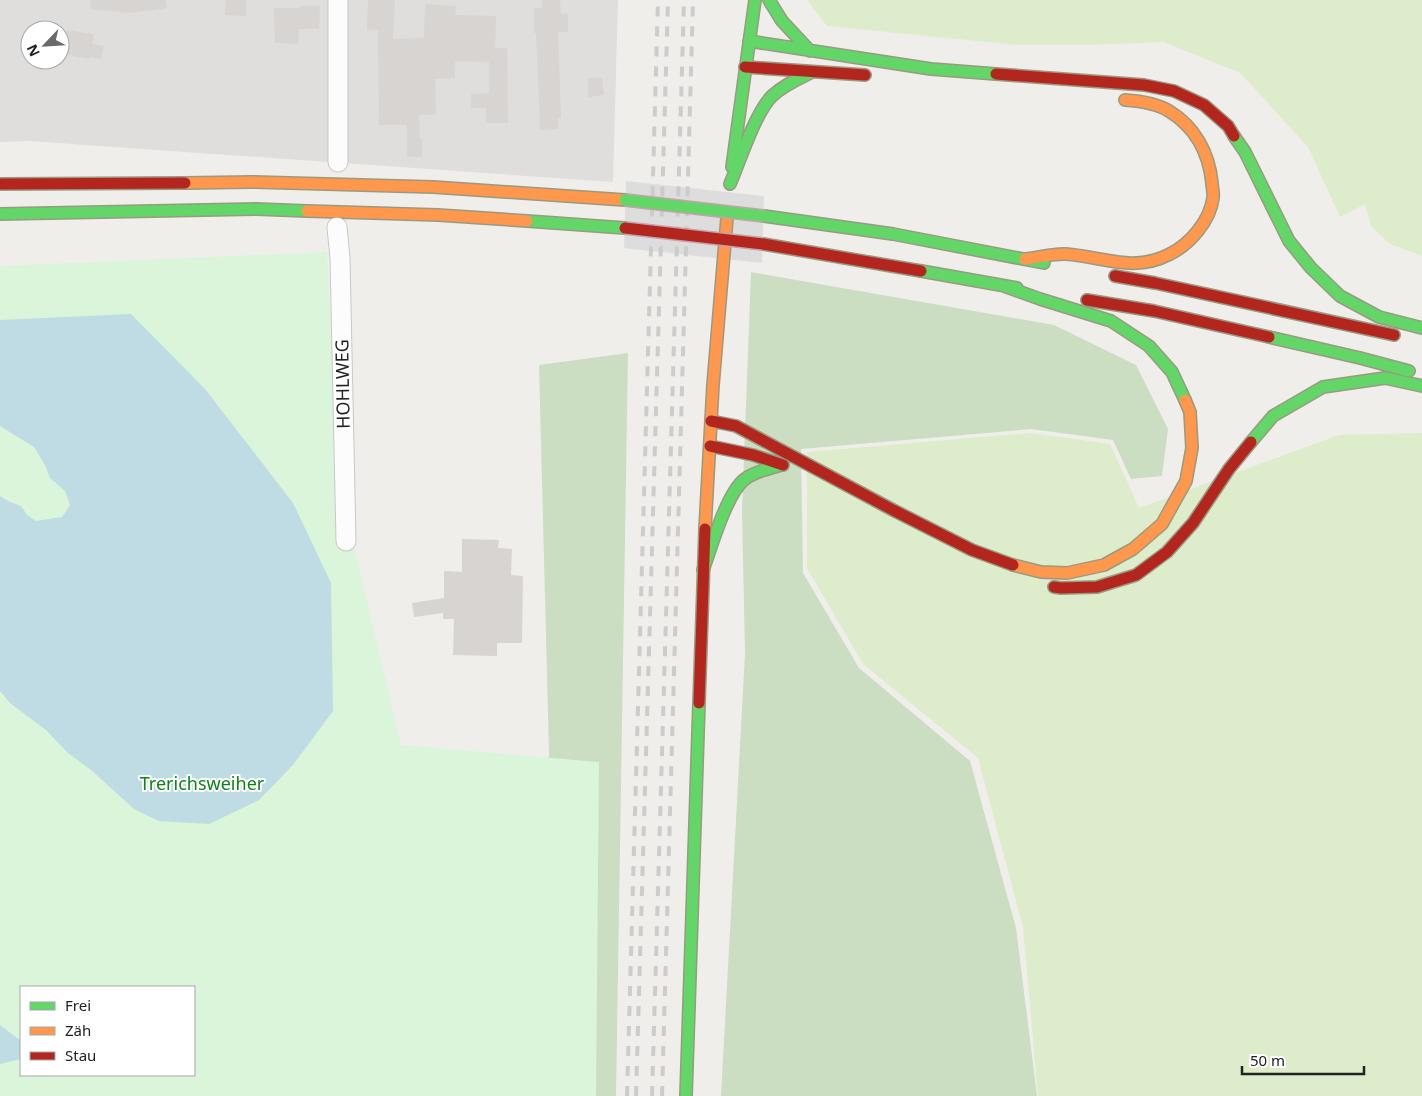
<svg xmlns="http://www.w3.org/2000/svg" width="1422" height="1096" font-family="'Noto Sans',sans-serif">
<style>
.residential{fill:#dfdedc;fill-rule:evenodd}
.grass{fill:#ddeccb}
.forest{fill:#cbdec1}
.park{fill:#daf5da;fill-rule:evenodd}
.water{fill:#bfdbe3}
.pier{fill:#dedddd}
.building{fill:#d7d4d2}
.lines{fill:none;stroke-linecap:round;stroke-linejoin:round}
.street-casing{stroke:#c9c8c7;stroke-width:21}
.fast-casing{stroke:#999a82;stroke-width:14}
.slow-casing{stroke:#999a82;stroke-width:14}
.jam-casing{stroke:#999a82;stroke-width:14}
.street{stroke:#fdfcfc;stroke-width:19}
.fast{stroke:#63d668;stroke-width:11}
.slow{stroke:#ff974d;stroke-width:11}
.jam{stroke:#b3261e;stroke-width:11}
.rail{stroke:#ccc;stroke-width:4;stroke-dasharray:10 10;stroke-linecap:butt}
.fast-bridge-casing{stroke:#c5a2ac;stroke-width:14;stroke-linecap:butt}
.jam-bridge-casing{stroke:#c5a2ac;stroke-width:14;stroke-linecap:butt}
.fast-bridge{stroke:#63d668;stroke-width:11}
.jam-bridge{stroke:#b3261e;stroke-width:11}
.labels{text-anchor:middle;stroke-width:4;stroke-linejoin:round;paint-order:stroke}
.street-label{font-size:18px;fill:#222;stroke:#fff}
.park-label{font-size:18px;fill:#0c8416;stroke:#fff}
</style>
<rect width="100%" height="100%" fill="#f0eeeb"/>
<path class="residential" d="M 0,0 L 618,0 L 613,182 L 29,141 L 0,142 ZM 30,30 L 60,30 L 60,60 L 30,60 Z"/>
<path class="grass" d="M 807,0 L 1422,0 L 1422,256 L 1390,244 L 1371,226 L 1365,204 L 1340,217 L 1308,147 L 1240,73 L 1164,42 L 1089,45 L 1018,45 L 827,26 Z
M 1031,433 L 1110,444 L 1139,508 L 1339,435 L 1422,433 L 1422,1096 L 1038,1096 L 1023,927 L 978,758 L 863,664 L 807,568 L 807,452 Z"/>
<path class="forest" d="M 751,272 L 1054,325 L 1136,365 L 1168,429 L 1162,476 L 1131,479 L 1113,440 L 1031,429 L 801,449 L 803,573 L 859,668 L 970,761 L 1016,928 L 1037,1096 L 721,1096 L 745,654 L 742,510 Z
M 628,353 L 616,1096 L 590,1096 L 548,774 L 549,753 L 539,365 Z"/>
<path class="park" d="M 327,252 L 338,478 L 401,745 L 599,762 L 596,1096 L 0,1096 L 0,266 ZM 21,987 L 194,987 L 194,1075 L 21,1075 Z"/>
<path class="water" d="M 131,314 L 205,389 L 293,503 L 331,583 L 333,711 L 293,765 L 259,800 L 209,824 L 159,821 L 134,809 L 91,770 L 68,753 L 46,730 L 10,703 L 0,691 L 0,496 L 10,502 L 21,506 L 27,515 L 36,521 L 62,517 L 70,505 L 65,491 L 50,478 L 45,465 L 34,447 L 0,426 L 0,320 Z
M 0,1025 L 21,1041 L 21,1059 L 0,1064 Z"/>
<path class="pier" d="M 626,181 L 764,196 L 762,263 L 624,248 Z"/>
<path class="building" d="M 91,0 L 166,0 L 167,8 L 130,13 L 90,9 Z
M 226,0 L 246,0 L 246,16 L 225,15 Z
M 368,0 L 395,0 L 393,39 L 424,38 L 425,4 L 456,6 L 455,15 L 496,16 L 495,48 L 507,48 L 508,123 L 486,123 L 486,108 L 471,108 L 471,94 L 489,93 L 489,62 L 455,61 L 455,78 L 435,79 L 436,114 L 419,115 L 420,138 L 422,139 L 422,157 L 407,157 L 407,125 L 379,125 L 378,30 L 367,30 Z
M 542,0 L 560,0 L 561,14 L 568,13 L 568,32 L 558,32 L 561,118 L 558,118 L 558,129 L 540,130 L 538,73 L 536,33 L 534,33 L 534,8 L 542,8 Z
M 300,6 L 320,6 L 319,29 L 299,29 L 298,44 L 275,43 L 274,8 L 300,8 Z
M 66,30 L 94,34 L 92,44 L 104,46 L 101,59 L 90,57 L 90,59 L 62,54 Z
M 588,78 L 602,78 L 604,95 L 588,97 Z
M 462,539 L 499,540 L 498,548 L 512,549 L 511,575 L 523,576 L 522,643 L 497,643 L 497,656 L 453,655 L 454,619 L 443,619 L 443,613 L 414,617 L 412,603 L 444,598 L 444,571 L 462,572 Z"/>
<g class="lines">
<defs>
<path id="street" d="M 338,0 L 338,162
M 337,227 L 340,258 L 346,541"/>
<path id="fast" d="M 769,0 L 782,21 L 810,51
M 749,41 L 931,69 L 996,74
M 1234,136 L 1245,152 L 1289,241 L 1311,268 L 1340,296 L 1379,317 L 1422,328
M 732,167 L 755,0
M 730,184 C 740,161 755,113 772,96 C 784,85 798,79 812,72
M 0,214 L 256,209 L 307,211
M 764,216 L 893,234 L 1044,263
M 527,221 L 625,228
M 921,271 L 1017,288
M 1001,285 L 1040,299 L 1111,321 L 1149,346 L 1172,372 L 1185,400
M 1269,337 L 1360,358 L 1409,371
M 1251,442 L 1273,416 L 1323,387 L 1385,378 L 1422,386
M 703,570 C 711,548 727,492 745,479 C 755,471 769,469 781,465
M 686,1096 L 699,703"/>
<path id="slow" d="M 185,183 L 252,182 L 433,187 L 625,200
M 307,211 L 438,215 L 527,221
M 1025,259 C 1039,258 1053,253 1066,254 C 1104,257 1134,273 1170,254 C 1190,244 1210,221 1213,198 C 1214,193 1212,188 1212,183 C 1209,153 1195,127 1169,111 C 1156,103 1140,101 1125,100
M 705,529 L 713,385 L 727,218
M 1013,565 L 1041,572 L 1067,573 L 1104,565 L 1133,549 L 1162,524 L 1186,481 L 1192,448 L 1190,412 L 1185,400"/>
<path id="jam" d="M 745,67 L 865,75
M 996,74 L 1144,85 L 1174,91 L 1204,105 L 1228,126 L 1234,136
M 0,184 L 185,183
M 763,244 L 921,271
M 1115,276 L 1155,283 L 1394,335
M 1087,300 L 1154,311 L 1269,337
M 711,421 L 736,426 L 893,510 L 972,550 L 1013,565
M 710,446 L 753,455 L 783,465
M 1054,587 L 1061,588 L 1097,587 L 1136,575 L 1167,552 L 1193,523 L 1229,469 L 1251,442
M 699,703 L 705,529"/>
</defs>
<use href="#street" class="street-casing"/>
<use href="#fast" class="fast-casing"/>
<use href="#slow" class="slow-casing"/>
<use href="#jam" class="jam-casing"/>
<use href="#street" class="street"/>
<use href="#fast" class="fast"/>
<use href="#slow" class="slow"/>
<use href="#jam" class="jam"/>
<path class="rail" d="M 627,1096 L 658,0
M 636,1096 L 668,0
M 652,1096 L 684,0
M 662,1096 L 693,0"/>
<defs>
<path id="fast-bridge" d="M 625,200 L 764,216"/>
<path id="jam-bridge" d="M 625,228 L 763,244"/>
</defs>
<use href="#fast-bridge" class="fast-bridge-casing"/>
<use href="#jam-bridge" class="jam-bridge-casing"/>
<use href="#fast-bridge" class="fast-bridge"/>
<use href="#jam-bridge" class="jam-bridge"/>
</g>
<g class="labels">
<g class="street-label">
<text transform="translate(343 384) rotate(-91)" y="6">HOHLWEG</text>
</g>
<g class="park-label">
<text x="202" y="790">Trerichsweiher</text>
</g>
</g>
<rect x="20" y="986" width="175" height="90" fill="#ffffff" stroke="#a7a7a7"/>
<rect x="30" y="1002" width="25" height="8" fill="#63d668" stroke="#a7a7a7"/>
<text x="65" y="1011" font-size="15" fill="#222222">Frei</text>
<rect x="30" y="1027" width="25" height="8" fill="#ff974d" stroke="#a7a7a7"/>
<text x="65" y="1036" font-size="15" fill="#222222">Zäh</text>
<rect x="30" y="1052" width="25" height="8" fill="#b3261e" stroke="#a7a7a7"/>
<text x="65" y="1061" font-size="15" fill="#222222">Stau</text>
<g transform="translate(45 45) rotate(245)"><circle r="24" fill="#ffffff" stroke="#a7a7a7"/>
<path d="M0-4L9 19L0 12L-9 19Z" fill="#6a6968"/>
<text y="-8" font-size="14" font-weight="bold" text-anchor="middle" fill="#222222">N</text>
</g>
<path d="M1242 1066v8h122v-8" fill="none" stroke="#222222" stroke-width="2.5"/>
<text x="1250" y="1066" font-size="15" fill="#222222" stroke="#ffffff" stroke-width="4" paint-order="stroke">50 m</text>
</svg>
